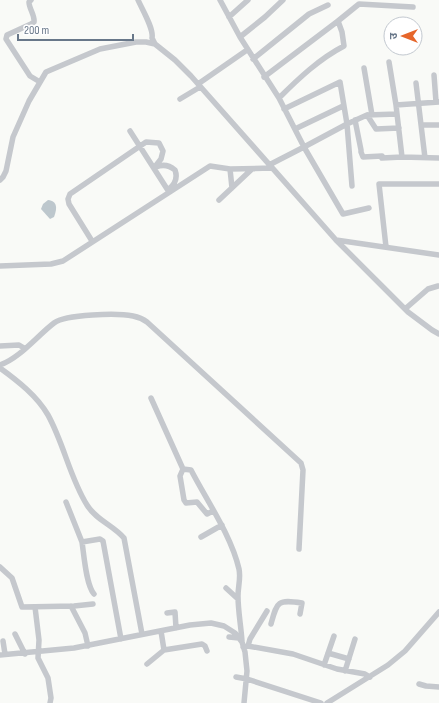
<svg xmlns="http://www.w3.org/2000/svg" width="439" height="703" font-family="'Sofia Sans Condensed','Noto Sans Devanagari',sans-serif">
<style>
.water{fill:#bdc7cd}
.lines{fill:none;stroke-linecap:round;stroke-linejoin:round}
.minor{stroke:#c5c8cd;stroke-width:5.5}
</style>
<rect width="100%" height="100%" fill="#f9faf7"/>
<path class="water" d="M 48,200 C 58,201 57,209 54,217 L 50,219 L 41,209 L 43,204 Z"/>
<g class="lines">
<path class="minor" d="M 31,0 L 29,2 C 29,9 35,15 34,22 L 31,24 L 7,35 L 6,39 L 30,76 L 40,82
M 138,0 C 142,9 154,29 152,38 L 155,44
M 220,0 L 240,37
M 283,0 L 265,17 L 240,37 L 279,98 L 304,147 L 347,124 L 367,115 L 397,114 L 396,105 L 439,102
M 229,17 L 248,0
M 338,21 L 359,4 L 413,7
M 253,59 L 309,14 L 328,5
M 389,62 L 396,105
M 364,68 L 372,115
M 434,75 L 436,102
M 264,77 L 338,21 L 342,32 L 344,46 C 319,59 298,79 279,98
M 416,83 L 425,158
M 198,84 L 247,50
M 180,99 L 200,87
M 284,109 L 340,82 L 347,124 L 352,186
M 397,114 L 402,157 L 439,158
M 367,115 L 376,129 L 399,128
M 355,120 L 361,150 L 361,152 L 363,157 L 382,156
M 422,125 L 439,125
M 295,129 L 343,106
M 130,131 L 169,192
M 382,158 L 402,157
M 269,165 L 304,147 L 343,214 L 369,208
M 156,167 C 163,164 169,165 175,170 C 178,178 175,184 169,189
M 230,169 L 232,188
M 0,180 L 3,177 L 6,171 L 13,137 L 29,101 L 46,72 L 100,49 L 136,42 L 146,42 L 155,44 L 175,60 L 191,76 L 336,240 L 408,312 L 432,330 L 439,334
M 219,200 L 252,169
M 336,240 L 439,255
M 92,241 L 69,204 L 68,199 L 70,194 L 146,142 L 159,143 L 163,151 L 161,159 L 154,168
M 386,247 L 379,184 L 439,184
M 0,266 L 51,264 L 63,261 L 210,166 L 230,169 L 272,168
M 405,309 L 428,289 L 438,286
M 0,346 L 19,345 L 24,348
M 0,365 C 20,358 37,336 54,323 C 66,314 118,313 133,316 C 138,317 143,319 147,322 L 301,463 L 303,470 L 299,549
M 0,368 C 18,381 37,396 48,415 C 64,444 70,478 87,505 C 96,520 113,525 124,538 L 142,634
M 151,398 L 183,469 L 191,470 C 207,501 231,535 239,569 C 241,578 238,586 238,596 C 238,611 241,626 242,641
M 183,469 L 180,476 L 184,500 L 186,503 L 197,502 L 207,514 L 213,511
M 66,502 L 82,542 L 100,539 L 103,541 L 121,639
M 201,537 L 222,525
M 82,542 C 84,555 86,585 94,594
M 0,567 L 12,578 L 22,607 L 74,606 L 93,604
M 226,588 L 238,599
M 71,606 L 85,633 L 88,646
M 35,607 L 39,640 L 38,658 L 48,678 L 51,698 L 50,703
M 167,613 L 175,612 L 176,628
M 271,624 C 277,602 277,599 302,603 L 300,614
M 15,634 L 25,654
M 229,637 L 239,638
M 3,641 L 5,654
M 248,646 L 250,639 L 267,611
M 243,647 L 248,646 L 293,654 L 337,669 L 365,674 L 370,677
M 164,650 L 202,644 L 205,646 L 207,651
M 328,653 L 349,659
M 0,655 L 74,648 L 190,625 L 211,623 L 224,626 L 235,633 L 242,642 L 245,652 L 247,671 L 244,703
M 147,664 L 164,650 L 161,631
M 324,665 L 334,636
M 345,671 L 355,639
M 236,677 L 247,679 L 321,703
M 419,684 L 426,686 L 439,687
M 327,703 L 388,665 L 405,651 L 439,612"/>
</g>
<g transform="translate(403 36) rotate(270)"><circle r="19" fill="#ffffff" stroke="#c3c9d0"/>
<path d="M0-3L7 15L0 10L-7 15Z" fill="#e6662b"/>
<text y="-6" font-size="11" font-weight="bold" text-anchor="middle" fill="#687789">उ</text>
</g>
<path d="M18 34v6h115v-6" fill="none" stroke="#687789" stroke-width="2"/>
<text x="24" y="34" font-size="12" fill="#687789" stroke="#ffffff" stroke-width="3" paint-order="stroke">200 m</text>
</svg>
